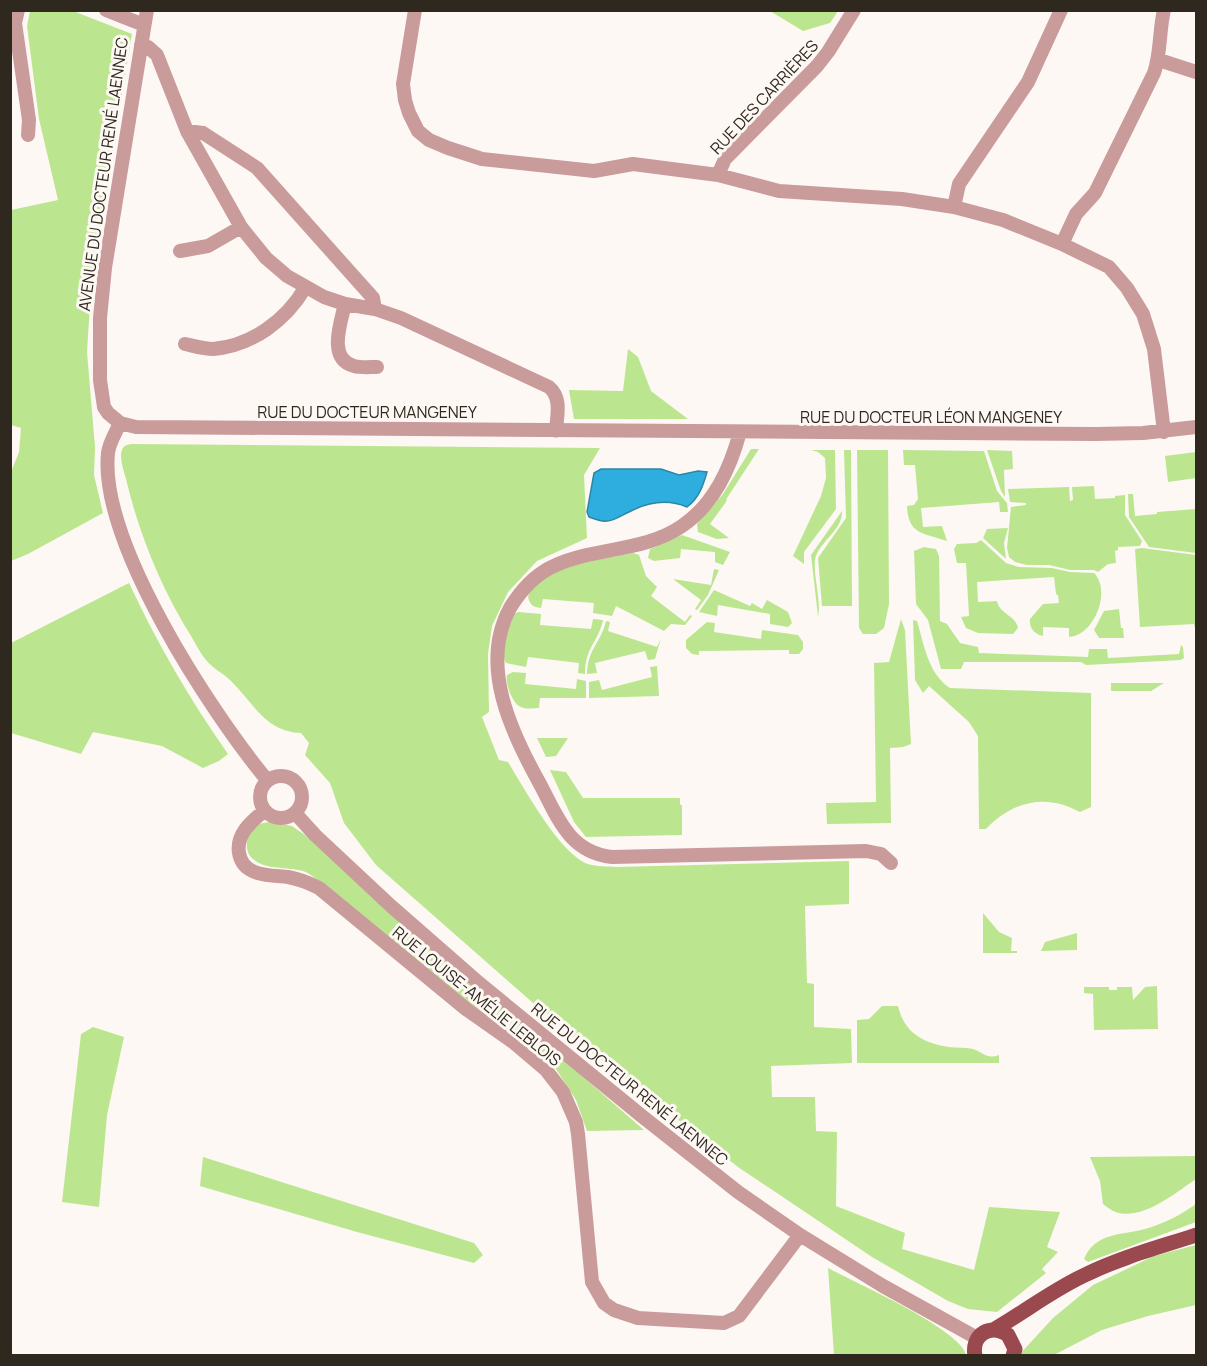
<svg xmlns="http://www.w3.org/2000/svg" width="1207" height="1366" font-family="Manrope,sans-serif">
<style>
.green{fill:#bbe68f}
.water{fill:#2daedf;stroke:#2e86a5;stroke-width:1.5}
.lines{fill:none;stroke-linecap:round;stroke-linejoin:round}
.minor{stroke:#ca9b9b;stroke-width:14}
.major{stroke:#9a4a4f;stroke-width:15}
.labels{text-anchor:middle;stroke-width:6;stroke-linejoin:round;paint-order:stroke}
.street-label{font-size:16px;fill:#2f281f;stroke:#fdf8f4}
</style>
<rect width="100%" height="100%" fill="#fdf8f4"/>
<path class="green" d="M 30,11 L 73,11 L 132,34 L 92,272 L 87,352 L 95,447 L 94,475 L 103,513 L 28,554 L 11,561 L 11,472 L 19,452 L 21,428 L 11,425 L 11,210 L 58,200 L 39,119 L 27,26 Z
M 770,11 L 838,10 L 838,11 L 830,23 L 803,31 Z
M 628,349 L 638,357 L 651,391 L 688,419 L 574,419 L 569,390 L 623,391 Z
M 131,444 L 600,448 L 584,475 L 587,538 L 537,561 L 508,592 L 492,626 L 488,654 L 489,712 L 482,717 L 499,760 L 508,762 C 524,788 560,854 588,864 C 597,867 608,866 616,867 L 849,861 L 849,904 L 805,906 L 807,983 L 814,984 L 814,1027 L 851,1029 L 852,1063 L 771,1066 L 772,1097 L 815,1097 L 816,1131 L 837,1132 L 836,1206 L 905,1233 L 902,1249 L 974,1270 L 989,1207 L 1060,1212 L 1047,1247 L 1058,1252 L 1042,1269 L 1046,1273 L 997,1312 L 968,1309 L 948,1301 L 872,1257 L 738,1167 L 565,1031 L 376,865 L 344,823 L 330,783 L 305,755 L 309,743 L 301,733 C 264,731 254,703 230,680 C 223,673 212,668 206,660 C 200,653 196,644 191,636 C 161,588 139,534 126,479 C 124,472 118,455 123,448 C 125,445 127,445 131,444 Z
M 751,449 L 759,449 L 727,498 L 726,502 L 710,524 L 729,538 L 717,539 L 698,532 L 697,524 L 723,494 Z
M 811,450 L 835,450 L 836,509 L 804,552 L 804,564 L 793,556 L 821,496 L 826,478 L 825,458 L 818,452 Z
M 844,450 L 851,450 L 852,606 L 822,606 L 818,558 L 846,518 Z
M 857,450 L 888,450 L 889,604 L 884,628 L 876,634 L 863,634 L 859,628 Z
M 903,450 L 984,451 L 997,491 L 1007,503 L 1008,512 L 1000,512 L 999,502 L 921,508 L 923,527 L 942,526 L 947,541 C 924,533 908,535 907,506 L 914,505 L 918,499 L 915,465 L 904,465 Z
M 987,450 L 1012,451 L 1013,469 L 1004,470 L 1005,497 L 1001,491 Z
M 1196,452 L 1196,478 L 1168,482 L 1165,456 Z
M 1094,486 L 1095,499 L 1115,498 L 1115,496 L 1125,495 L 1125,515 L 1142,541 L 1140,546 L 1118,547 L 1118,550 L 1115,551 L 1116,563 L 1108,564 L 1098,572 L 1094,570 L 1070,570 L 1049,565 L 1027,565 L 1015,562 L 1009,557 L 1007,548 L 1011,507 L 1026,505 L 1026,503 L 1010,502 L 1008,489 L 1069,487 L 1070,501 L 1073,500 L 1072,487 Z
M 1128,494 L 1133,494 L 1135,516 L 1157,514 L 1157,512 L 1196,509 L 1196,553 L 1149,547 L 1129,517 Z
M 842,511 C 843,529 822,540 816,556 C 811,567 822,603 818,616 L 811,555 Z
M 1008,528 L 1004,543 L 1006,559 L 983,538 L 987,529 Z
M 682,535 L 730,552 L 723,565 L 715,562 L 715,552 L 681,549 L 680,558 L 654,561 L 648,558 L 650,549 Z
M 981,540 L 1006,563 L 1019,567 L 1052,568 L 1070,572 L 1094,573 C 1112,591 1094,636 1069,637 L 1069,628 L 1043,627 L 1043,636 C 1034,634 1029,628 1030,619 L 1043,604 L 1059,603 L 1058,595 L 1056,594 L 1054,577 L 977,582 L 978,602 L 997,601 C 1000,615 1016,615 1018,628 L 1013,634 L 978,633 L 966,628 L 961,617 L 969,616 L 966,563 L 957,563 L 954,549 L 957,544 L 976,543 Z
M 924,547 L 936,549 L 939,556 L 940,621 L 947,624 L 960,643 L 978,647 L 979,653 L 1088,657 L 1089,649 L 1107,649 L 1108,658 L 1179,654 L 1181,645 L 1183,647 L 1184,658 L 1181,660 L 1086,665 L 1081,662 L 964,662 L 961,669 L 941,669 L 928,620 L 916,604 L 914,551 Z
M 1142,548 L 1196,555 L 1196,632 L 1194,624 L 1140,627 L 1135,549 Z
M 633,553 L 639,555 L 646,576 L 657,587 L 651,596 L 685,622 L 690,615 L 692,616 L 685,625 L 671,624 L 664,631 L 616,606 L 612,616 L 593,613 L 594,603 L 543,599 L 541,608 C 533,607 530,605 528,597 C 538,566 605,559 633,553 Z
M 714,569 L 719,570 L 708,595 L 697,610 L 695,609 L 701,600 L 673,579 L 711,585 Z
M 129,583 C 157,643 190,700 228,754 L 219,761 L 203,768 L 162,746 L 93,732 L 81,754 L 11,733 L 11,643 Z
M 714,590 L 750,606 L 752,603 L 762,609 L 767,600 L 788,612 L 792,623 L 788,627 L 770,624 L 770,614 L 718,605 L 717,616 L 699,612 Z
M 1119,609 L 1121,628 L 1123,628 L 1124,638 L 1099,638 L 1094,630 L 1104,611 Z
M 518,612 L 541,614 L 540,625 L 591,629 L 593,619 L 603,620 C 598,643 585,647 585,674 L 578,673 L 579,663 L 528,657 L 526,667 L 506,663 C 498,649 509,628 514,614 Z
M 901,619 L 905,630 L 911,744 L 903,747 L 890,748 L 891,823 L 827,824 L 826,803 L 876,802 L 874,663 L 889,662 Z
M 913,620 L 917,621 C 924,644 928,674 950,688 L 1091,693 L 1091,807 L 1080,812 C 1046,793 1012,801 986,829 L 979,829 L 978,736 L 969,722 L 929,686 L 923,693 L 915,680 Z
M 606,621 L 610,622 L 608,631 L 657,647 L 661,638 L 655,659 L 648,660 L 645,651 L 595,663 L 597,673 L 587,674 C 588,648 601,643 606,621 Z
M 707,622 L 715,623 L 714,632 L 761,639 L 762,630 L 798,635 L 803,642 L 803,649 L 799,654 L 789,654 L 789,650 L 699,651 L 699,655 L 692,654 L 686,648 L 686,640 Z
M 657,666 L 659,696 L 589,698 L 589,682 L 599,680 L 602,690 L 652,677 L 650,667 Z
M 513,672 L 526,673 L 525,684 L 576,689 L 577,679 L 586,681 L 586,698 L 540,698 L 539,708 C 533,708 525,710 519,706 C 512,702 505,683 507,675 Z
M 1111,683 L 1164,683 L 1151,691 L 1111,691 Z
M 537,738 L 568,738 L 556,756 L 546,757 Z
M 550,770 L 566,772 L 583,798 L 680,798 L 680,804 L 682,806 L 682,835 L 586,837 L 574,822 Z
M 269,822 L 292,826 L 305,835 L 644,1130 L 587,1131 L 576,1100 L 556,1069 L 464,999 L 323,884 C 317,880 310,873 303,871 C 287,867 265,870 253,859 C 243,851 246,833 256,826 C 260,823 264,823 269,822 Z
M 983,913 L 999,932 L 1012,938 L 1011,951 L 1017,951 L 1017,953 L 983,953 Z
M 1077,933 L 1077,950 L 1041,951 L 1045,942 Z
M 1157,986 L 1158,1029 L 1094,1030 L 1093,994 L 1084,993 L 1084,987 L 1109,987 L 1109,990 L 1117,990 L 1117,987 L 1132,987 L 1133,1000 L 1145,987 Z
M 882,1006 L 898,1006 C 904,1032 922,1043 949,1047 C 957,1048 965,1047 973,1049 C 983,1052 987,1060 999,1055 L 999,1063 L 857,1063 L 857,1020 L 869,1019 Z
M 93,1027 L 124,1037 L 107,1115 L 99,1207 L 62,1202 L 81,1034 Z
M 1196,1156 L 1196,1179 C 1177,1192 1144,1219 1119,1213 C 1113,1212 1107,1207 1103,1204 L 1100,1181 L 1090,1157 Z
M 203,1157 L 474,1243 L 483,1255 L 474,1263 L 357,1232 L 200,1186 Z
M 1196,1204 L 1196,1222 L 1088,1262 L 1084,1259 C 1095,1232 1123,1235 1145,1229 C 1163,1224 1181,1215 1196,1204 Z
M 1196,1245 L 1196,1305 L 1148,1316 L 1102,1330 L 1054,1355 L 1018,1356 L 1053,1318 L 1093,1285 L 1154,1256 Z
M 828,1268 C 854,1282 962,1330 966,1355 L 834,1355 Z"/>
<path class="water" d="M 601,469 L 661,469 L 679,475 L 698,471 L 707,472 C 703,486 699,498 687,507 C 668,499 648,502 629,512 C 622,515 614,521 607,521 C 601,522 595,519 589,517 L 587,512 L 594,473 Z"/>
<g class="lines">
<path class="minor" d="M 18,10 L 15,23 L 29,120 L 28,135
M 106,10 L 144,25
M 147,10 L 105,268 L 100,318 L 100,380 L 104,407 L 108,413 L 120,423 L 136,427 L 1096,434 L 1143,433 L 1196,427
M 415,10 L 403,84 L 405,100 L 409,113 L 418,131 L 429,140 L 448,148 L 482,159 L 594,171 L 633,164 L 718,175 L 779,191 L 902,199 L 954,207 L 1003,220 L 1062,244 L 1109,267 L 1127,288 L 1143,314 L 1154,349 L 1164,432
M 141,45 L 148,47 L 157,55 L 187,131 L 241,227 L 266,258 L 287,276 L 324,297 L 345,304 L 375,309 L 401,318 L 549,387 C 562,398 557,415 556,431
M 1159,60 L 1196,72
M 187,131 L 203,133 L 257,168 L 373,298 L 375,309
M 718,175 L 725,159 L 817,66 L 828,52 L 854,10
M 954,207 L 959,184 L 1028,82 L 1061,10
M 1062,244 L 1076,214 L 1095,193 L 1154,73 C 1161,53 1159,31 1164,10
M 180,251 L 208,246 L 241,227
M 345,304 C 341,322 327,359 354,366 C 361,368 370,367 377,367
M 185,344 C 194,346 204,349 213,349 C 252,346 286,320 305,288
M 120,423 C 116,432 109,443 108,453 C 99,542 211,712 267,780
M 740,432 C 730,469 714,504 682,526 C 644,552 596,547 556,565 C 537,573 521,590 510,608 C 479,665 511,732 540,784 C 558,818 569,852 612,857 L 866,851 L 881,854 L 891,863
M260 797a21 21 0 1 1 42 0a21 21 0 1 1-42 0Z
M 264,811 C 251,822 236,834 239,853 C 243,877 270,875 288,877 C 300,879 309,883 319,888 L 466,1009 L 513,1042 L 546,1070 L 563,1092 L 576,1122 L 578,1134 L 592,1282 L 604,1303 L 614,1310 L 638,1318 L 724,1323 L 739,1316 L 800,1235
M 295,813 L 315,835 L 391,906 L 479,983 L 643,1117 L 738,1192 L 800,1235 L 883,1286 L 977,1338"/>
<path class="major" d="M 995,1329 C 1026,1311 1054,1289 1087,1274 C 1122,1257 1160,1247 1196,1235
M 975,1356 C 971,1334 991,1323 1008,1335 L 1015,1349 L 1013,1356"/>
</g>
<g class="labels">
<g class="street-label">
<text transform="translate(764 97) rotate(-47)" y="6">RUE DES CARRIÈRES</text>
<text transform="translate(103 174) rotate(-82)" y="6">AVENUE DU DOCTEUR RENÉ LAENNEC</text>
<text x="367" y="418">RUE DU DOCTEUR MANGENEY</text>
<text x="931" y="423">RUE DU DOCTEUR LÉON MANGENEY</text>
<text transform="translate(477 996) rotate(39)" y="6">RUE LOUISE-AMÉLIE LEBLOIS</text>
<text transform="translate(630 1084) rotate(39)" y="6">RUE DU DOCTEUR RENÉ LAENNEC</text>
</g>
</g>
<rect width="1207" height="1366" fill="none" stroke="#2f281f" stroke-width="24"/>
</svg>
